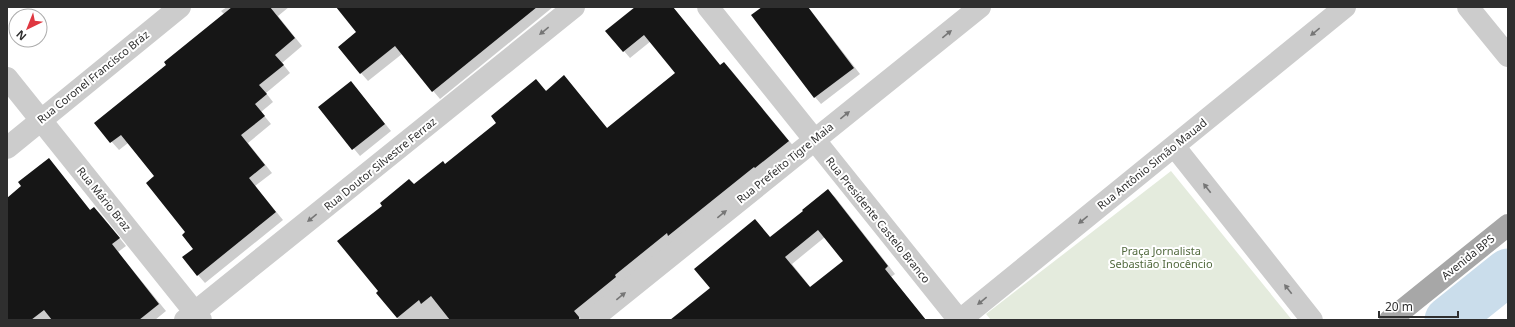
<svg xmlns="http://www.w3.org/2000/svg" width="1515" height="327" font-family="'Noto Sans',sans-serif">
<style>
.green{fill:#e4ebdd}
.shadow{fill:#0003;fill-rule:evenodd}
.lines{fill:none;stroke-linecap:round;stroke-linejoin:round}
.river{stroke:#caddeb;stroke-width:47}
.building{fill:#161616;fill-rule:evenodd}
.minor{stroke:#ccc;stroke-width:22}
.major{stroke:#a7a7a7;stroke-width:22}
.oneway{fill:#767676}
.labels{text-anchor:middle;stroke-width:4;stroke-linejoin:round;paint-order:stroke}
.street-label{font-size:11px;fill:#2f2f2f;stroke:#fff}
.park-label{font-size:11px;fill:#51693d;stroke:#fff}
</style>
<rect width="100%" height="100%" fill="#fff"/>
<path class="green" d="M 1171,171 L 1292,320 L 991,320 L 986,314 Z"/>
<path class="shadow" d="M 227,7 L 289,7 L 278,16 L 302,46 L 282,63 L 290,73 L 266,93 L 273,102 L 261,112 L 271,124 L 248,143 L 272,173 L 255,186 L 283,220 L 205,283 L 198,275 L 194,249 L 187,232 L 156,177 L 128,143 L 119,150 L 95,123 L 167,65 L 224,14 L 221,11 Z
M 337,7 L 553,7 L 440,99 L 402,54 L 368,81 L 339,48 L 358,33 Z
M 637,7 L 673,7 L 721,66 L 724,63 L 731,70 L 795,148 L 580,318 L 582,320 L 399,320 L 378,293 L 414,185 L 446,165 L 498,123 L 536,81 L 546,91 L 564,77 L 608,129 L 677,73 L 651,41 L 630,58 L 624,51 Z
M 763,7 L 808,7 L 860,74 L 821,104 L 815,97 L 752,15 Z
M 351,82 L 391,131 L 360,156 L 319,107 Z
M 49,159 L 91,211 L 94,208 L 101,215 L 126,246 L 118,252 L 166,311 L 155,320 L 7,320 L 7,199 L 23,186 Z
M 827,190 L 835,197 L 895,274 L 891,277 L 926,320 L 672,320 L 804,211 ZM 825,237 L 845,261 L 811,288 L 792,264 Z"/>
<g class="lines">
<path class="river" d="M 1448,320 L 1508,272"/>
</g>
<path class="building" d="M 232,7 L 270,7 L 295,38 L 275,55 L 284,65 L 259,85 L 267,94 L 255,104 L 265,116 L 241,135 L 265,165 L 249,178 L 276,212 L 197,276 L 182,257 L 193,249 L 182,235 L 185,232 L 146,183 L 154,176 L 121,135 L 110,143 L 94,123 L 166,65 L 164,62 Z
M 336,7 L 537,7 L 432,92 L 395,46 L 360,74 L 338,47 L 356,32 Z
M 635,7 L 673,7 L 720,65 L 724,62 L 789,141 L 755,168 L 754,167 L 668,236 L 667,233 L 615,275 L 616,277 L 574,311 L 579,317 L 579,320 L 450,320 L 431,296 L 421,304 L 419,300 L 397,318 L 376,293 L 378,291 L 337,241 L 382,206 L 380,203 L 409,179 L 414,184 L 443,161 L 445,164 L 496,123 L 491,116 L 536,79 L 546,91 L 564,75 L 607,128 L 675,73 L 644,35 L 623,52 L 605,31 Z
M 762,7 L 808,7 L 854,68 L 814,98 L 751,15 Z
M 351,81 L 385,124 L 352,150 L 318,107 Z
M 49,158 L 90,210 L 94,207 L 120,238 L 112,244 L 159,304 L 139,320 L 52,320 L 44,310 L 31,320 L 7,320 L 7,198 L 21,186 L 18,182 Z
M 828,189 L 888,266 L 885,269 L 926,320 L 670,320 L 710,288 L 694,269 L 755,219 L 770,237 L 803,211 L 802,210 ZM 818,230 L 843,261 L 810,287 L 785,257 Z"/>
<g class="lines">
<path class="minor" d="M 708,7 L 959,320
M 1468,7 L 1508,56
M 7,78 L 201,320
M 1174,146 L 1312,320
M 7,148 L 180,7
M 185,320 L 574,7
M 591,320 L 980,7
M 960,320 L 1345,7"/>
<path class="major" d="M 1390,320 L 1508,225"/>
</g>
<defs><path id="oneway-solid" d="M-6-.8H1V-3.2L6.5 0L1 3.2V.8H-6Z"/></defs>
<g class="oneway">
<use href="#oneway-solid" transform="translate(544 31) rotate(141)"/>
<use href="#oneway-solid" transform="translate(1315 32) rotate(141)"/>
<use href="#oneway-solid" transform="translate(947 34) rotate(-39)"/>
<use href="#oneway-solid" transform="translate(845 115) rotate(-39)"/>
<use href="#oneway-solid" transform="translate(1207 188) rotate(-128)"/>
<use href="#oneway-solid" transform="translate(722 214) rotate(-39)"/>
<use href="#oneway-solid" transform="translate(312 218) rotate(141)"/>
<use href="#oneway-solid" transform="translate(1083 220) rotate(141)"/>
<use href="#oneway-solid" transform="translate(1288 289) rotate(-128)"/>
<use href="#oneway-solid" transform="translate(621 296) rotate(-39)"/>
<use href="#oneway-solid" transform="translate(982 301) rotate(141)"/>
</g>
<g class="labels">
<g class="street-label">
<text transform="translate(93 77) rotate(-39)" y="4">Rua Coronel Francisco Bráz</text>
<text transform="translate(785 163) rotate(-39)" y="4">Rua Prefeito Tigre Maia</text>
<text transform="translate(380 164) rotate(-39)" y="4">Rua Doutor Silvestre Ferraz</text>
<text transform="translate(1152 164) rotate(-39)" y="4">Rua Antônio Simão Mauad</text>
<text transform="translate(104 199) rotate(51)" y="4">Rua Mário Braz</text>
<text transform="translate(878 220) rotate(51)" y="4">Rua Presidente Castelo Branco</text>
<text transform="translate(1468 257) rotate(-39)" y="4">Avenida BPS</text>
</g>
<g class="park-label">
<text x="1161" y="255">Praça Jornalista<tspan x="1161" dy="13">Sebastião Inocêncio</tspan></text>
</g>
</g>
<rect width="1515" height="327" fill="none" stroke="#2f2f2f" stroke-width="16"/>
<g transform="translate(28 28) rotate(223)"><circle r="19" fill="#ffffff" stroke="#acacac"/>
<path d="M0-3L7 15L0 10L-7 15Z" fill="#df3740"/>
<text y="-6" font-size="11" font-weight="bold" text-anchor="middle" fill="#2f2f2f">N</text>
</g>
<path d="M1379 311v6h79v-6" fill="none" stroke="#2f2f2f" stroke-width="2"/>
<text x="1385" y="311" font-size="12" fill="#2f2f2f" stroke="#ffffff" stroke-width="3" paint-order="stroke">20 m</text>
</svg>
